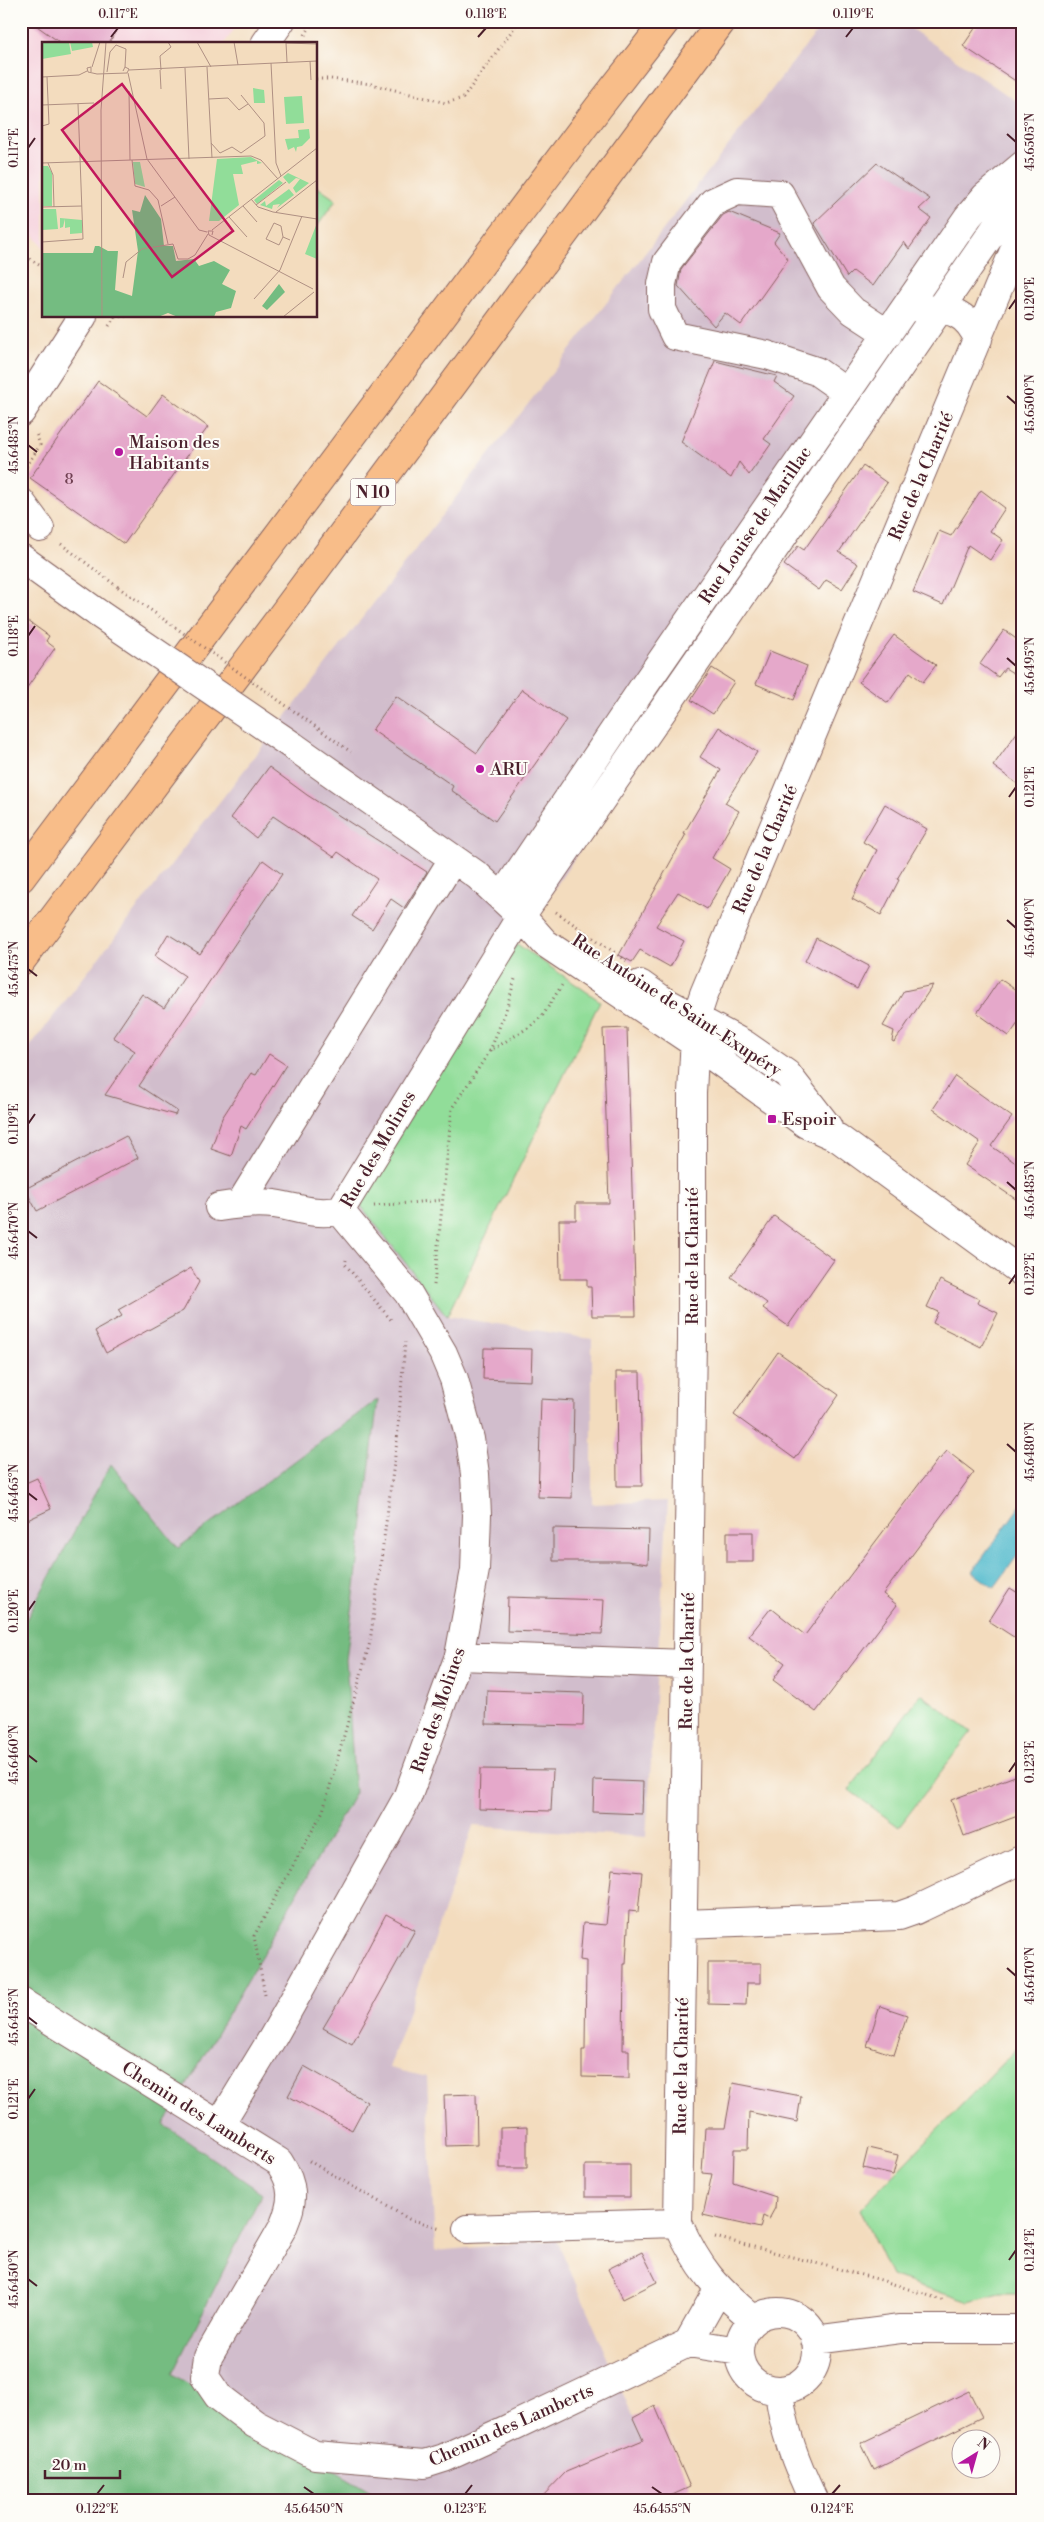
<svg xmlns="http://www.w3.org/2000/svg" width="1044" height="2522" font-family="'Libre Bodoni',serif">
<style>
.built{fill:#f5cfdb}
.industrial{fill:#d1bdcc}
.green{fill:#91dd99;stroke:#6e7e62}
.forest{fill:#74bc81;stroke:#5f6e56}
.water{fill:#4fb9cc;stroke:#4c6c7c}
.building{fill:#e5a8ca}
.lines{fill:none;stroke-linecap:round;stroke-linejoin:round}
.minor-casing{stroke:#85615e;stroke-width:30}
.highway-casing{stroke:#85615e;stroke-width:30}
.path{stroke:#85615e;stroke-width:3;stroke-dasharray:1 4;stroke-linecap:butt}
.minor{stroke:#fff;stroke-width:28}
.highway{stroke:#f8bd89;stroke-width:28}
.minor-bridge-casing{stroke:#85615e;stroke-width:30;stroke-linecap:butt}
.path-bridge{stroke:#85615e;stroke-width:3;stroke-dasharray:1 4;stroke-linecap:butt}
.minor-bridge{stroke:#fff;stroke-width:28}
.ticks{fill:none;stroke:#4a1f2b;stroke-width:2}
.poi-dot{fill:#b5179e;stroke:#fdfcf7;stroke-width:2}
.labels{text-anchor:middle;stroke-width:4;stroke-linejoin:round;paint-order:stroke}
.number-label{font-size:15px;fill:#714153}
.shield{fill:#fdfcf7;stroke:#806168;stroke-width:1}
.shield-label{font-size:16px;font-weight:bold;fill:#4a1f2b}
.poi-label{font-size:18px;fill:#4a1f2b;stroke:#fdfcf7;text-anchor:start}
.street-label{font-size:18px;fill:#4a1f2b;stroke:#fdfcf7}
.inset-road{fill:none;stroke:#af9083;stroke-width:1}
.view{fill:#c2185b;fill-opacity:0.15;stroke:#c2185b;stroke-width:2.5}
.inset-edge{fill:none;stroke:#4a1f2b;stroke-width:2.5}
.neatline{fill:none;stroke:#4a1f2b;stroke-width:2}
.ticks-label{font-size:12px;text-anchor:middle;fill:#4a1f2b}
</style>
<rect width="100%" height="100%" fill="#fdfcf7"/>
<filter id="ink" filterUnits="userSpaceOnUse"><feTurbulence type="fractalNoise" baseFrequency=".02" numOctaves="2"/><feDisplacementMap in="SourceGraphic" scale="10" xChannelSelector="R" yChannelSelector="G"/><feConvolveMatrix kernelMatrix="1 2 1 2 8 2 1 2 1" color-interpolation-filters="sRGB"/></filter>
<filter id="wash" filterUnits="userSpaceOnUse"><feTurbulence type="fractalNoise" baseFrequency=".0096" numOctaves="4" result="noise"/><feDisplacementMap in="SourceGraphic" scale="20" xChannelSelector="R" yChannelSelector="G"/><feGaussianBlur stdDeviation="1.12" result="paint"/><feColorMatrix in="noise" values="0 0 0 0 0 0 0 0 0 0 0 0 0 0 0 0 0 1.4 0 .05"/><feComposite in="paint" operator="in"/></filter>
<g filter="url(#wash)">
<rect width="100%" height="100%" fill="#f3dcbe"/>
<path class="built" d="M 21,21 L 240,21 L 224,44 L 44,44 L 44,248 L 21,220 Z"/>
<path class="industrial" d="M 825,21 L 900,21 L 1023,106 L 1023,190 L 517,944 L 358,1202 L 447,1316 L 592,1339 L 592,1504 L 668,1501 L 646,1837 L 473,1826 L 389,2068 L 427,2077 L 435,2251 L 557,2240 L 669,2501 L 386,2501 L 172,2374 L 262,2194 L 164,2125 L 355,1793 L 346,1660 L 378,1400 L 178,1548 L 111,1465 L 21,1629 L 21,1058 Z"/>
<path class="green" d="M 316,186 L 336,200 L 316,228 Z
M 517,944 L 600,1001 L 447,1316 L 358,1202 Z
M 921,1694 L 971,1732 L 899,1827 L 849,1790 Z
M 1023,2042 L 1023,2294 L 999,2294 L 969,2302 L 891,2276 L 860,2209 Z"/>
<path class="forest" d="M 378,1399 L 346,1660 L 355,1793 L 164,2125 L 262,2193 L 172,2374 L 386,2501 L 21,2501 L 21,1629 L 111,1464 L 178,1548 Z"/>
<path class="water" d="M 1023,1502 L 1023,1548 L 994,1588 L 972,1572 Z"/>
<g id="blocks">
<path class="building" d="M 30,21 L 123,21 L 108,44 L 62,44 Z
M 980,21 L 1023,21 L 1023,86 L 963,46 Z
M 877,163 L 930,199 L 919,209 L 931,218 L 909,249 L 904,242 L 873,286 L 853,271 L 847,277 L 814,223 Z
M 729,212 L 780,233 L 774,242 L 788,259 L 741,325 L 725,313 L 714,326 L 678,286 L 681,269 L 723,215 Z
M 715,361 L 777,376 L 774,382 L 794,396 L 764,439 L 771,444 L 749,475 L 739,462 L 731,478 L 681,442 Z
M 98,381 L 147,416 L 163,394 L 208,427 L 124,544 L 30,478 Z
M 863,466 L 887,483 L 839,552 L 858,564 L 842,589 L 826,580 L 819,590 L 784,565 L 798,546 L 804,550 Z
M 981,490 L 1005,508 L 990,531 L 1003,540 L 990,560 L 968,545 L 943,605 L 913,592 L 939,531 L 951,536 Z
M 21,616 L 49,636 L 46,641 L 55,648 L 21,696 Z
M 1004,630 L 1023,644 L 1023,660 L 1013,673 L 1005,668 L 998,677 L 980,664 Z
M 894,635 L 936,665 L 923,682 L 910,672 L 888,703 L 859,682 Z
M 770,651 L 807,666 L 794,700 L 756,684 Z
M 712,668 L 734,682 L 713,714 L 691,700 Z
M 522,689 L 566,720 L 495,821 L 451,790 L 453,786 L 372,730 L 396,696 L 477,753 Z
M 1023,724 L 1023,788 L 993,766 Z
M 719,727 L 757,752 L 725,803 L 739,811 L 712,858 L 730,869 L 707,909 L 678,892 L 656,926 L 684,941 L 670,967 L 640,950 L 632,962 L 619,955 L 686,834 L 684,833 L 721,770 L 700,757 Z
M 269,767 L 307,795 L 427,872 L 404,908 L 391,899 L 372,929 L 352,916 L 377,879 L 338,852 L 334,857 L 273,816 L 256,838 L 231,818 Z
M 885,804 L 927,829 L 897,879 L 899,880 L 881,915 L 852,899 L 877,850 L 863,842 Z
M 263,860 L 282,874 L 139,1086 L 177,1111 L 175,1115 L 105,1095 L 135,1051 L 113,1037 L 142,994 L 164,1008 L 185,976 L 155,956 L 168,934 L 200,954 Z
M 816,938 L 869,966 L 857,989 L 805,961 Z
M 1000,979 L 1023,995 L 1023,1016 L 1009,1036 L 977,1013 Z
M 933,985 L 900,1034 L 894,1042 L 892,1041 L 894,1031 L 883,1026 L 904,991 Z
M 627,1028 L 636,1316 L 592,1316 L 591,1287 L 587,1287 L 587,1279 L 560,1279 L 559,1220 L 576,1220 L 576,1203 L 609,1203 L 603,1029 Z
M 269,1054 L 286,1065 L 246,1129 L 241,1126 L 231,1156 L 211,1149 L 222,1118 L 251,1073 L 256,1075 Z
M 955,1076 L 1012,1117 L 991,1146 L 1023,1168 L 1023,1204 L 965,1165 L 980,1142 L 933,1109 Z
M 126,1136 L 138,1158 L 37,1211 L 25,1189 Z
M 774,1216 L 834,1260 L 788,1326 L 763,1308 L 767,1303 L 731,1277 Z
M 191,1268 L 199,1282 L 183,1311 L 106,1353 L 95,1331 L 122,1316 L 118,1310 Z
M 940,1280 L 979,1299 L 977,1303 L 998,1313 L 981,1347 L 933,1323 L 938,1312 L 927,1307 Z
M 484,1348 L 532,1349 L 531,1381 L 483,1379 Z
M 778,1352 L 839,1395 L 795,1459 L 734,1415 Z
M 616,1372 L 640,1372 L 642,1486 L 617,1486 Z
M 541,1399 L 574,1401 L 572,1498 L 538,1497 Z
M 947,1451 L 974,1472 L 883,1594 L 897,1605 L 816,1712 L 773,1680 L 785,1663 L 749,1636 L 771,1608 L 805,1635 L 938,1459 L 939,1460 Z
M 37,1478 L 51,1509 L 21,1523 L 21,1485 Z
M 553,1528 L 649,1530 L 648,1564 L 627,1561 L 553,1561 Z
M 727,1532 L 753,1532 L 753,1562 L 727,1562 Z
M 1010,1588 L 1023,1596 L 1023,1643 L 989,1621 Z
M 508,1597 L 604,1600 L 602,1634 L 507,1631 Z
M 487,1690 L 584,1693 L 583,1726 L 486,1724 Z
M 480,1769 L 553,1770 L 551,1811 L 479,1809 Z
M 1023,1773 L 1023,1814 L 964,1836 L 951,1800 Z
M 594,1780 L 643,1782 L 642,1814 L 593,1812 Z
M 612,1869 L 642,1872 L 638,1912 L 629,1911 L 626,1964 L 624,1964 L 623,2050 L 629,2050 L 629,2078 L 582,2077 L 582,2050 L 585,2050 L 586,1961 L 580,1960 L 583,1923 L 606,1925 Z
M 386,1914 L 415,1930 L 352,2044 L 323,2028 L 348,1986 Z
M 708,1963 L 761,1963 L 761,1983 L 747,1983 L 746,2005 L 708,2004 Z
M 880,2006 L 907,2015 L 894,2055 L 867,2046 Z
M 304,2066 L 367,2102 L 352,2130 L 288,2096 Z
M 733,2083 L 801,2096 L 797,2122 L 749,2112 L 748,2149 L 734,2149 L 733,2183 L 776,2197 L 775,2208 L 769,2219 L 763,2216 L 760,2228 L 703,2215 L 712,2174 L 702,2173 L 705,2128 L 725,2128 Z
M 476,2094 L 477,2145 L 446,2146 L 444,2095 Z
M 527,2127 L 527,2168 L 500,2168 L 500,2128 Z
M 868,2148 L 898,2155 L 893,2175 L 863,2168 Z
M 585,2165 L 630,2165 L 630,2197 L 585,2197 Z
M 642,2252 L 657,2282 L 623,2299 L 608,2269 Z
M 969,2391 L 982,2417 L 874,2470 L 861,2443 Z
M 655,2406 L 690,2487 L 659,2501 L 538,2501 L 566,2472 L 643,2440 L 633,2418 Z"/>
</g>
</g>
<g filter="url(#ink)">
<use href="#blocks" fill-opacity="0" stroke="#85615e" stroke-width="1"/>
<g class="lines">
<defs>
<path id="minor" d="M 265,44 L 281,21
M 922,310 C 950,307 967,313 978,339
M 846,392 L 816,371 L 767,355 L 675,336 L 662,309 L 662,284 L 667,262 L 713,202 L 737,191 L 780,194 L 831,288 L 853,311 L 888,334
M 21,412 L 83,316
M 21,502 L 40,528
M 21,558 L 99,614
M 293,746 L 478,876 L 521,916 L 545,943 L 694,1043 L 806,1124 L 838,1138 L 1023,1273
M 502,897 L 646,683 L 968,217 L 985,197 L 1023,165
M 640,984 L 664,1001 L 744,1044 L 787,1074 L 828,1127
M 240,1204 L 453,859
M 219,1207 C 237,1204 255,1202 274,1204 C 301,1208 310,1215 340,1211
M 340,1211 L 521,916 L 1023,188
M 459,1656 L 687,1664
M 683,1924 L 899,1916 L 916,1910 L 1023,1859
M 21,2002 L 279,2162 C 295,2186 294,2201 283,2227 L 208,2357 L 205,2377 L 218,2396 L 255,2424 L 315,2455 L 425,2464 L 444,2458 L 499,2433 L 688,2343 L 739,2351
M 220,2124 L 273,2037 L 407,1798 L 459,1656 L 475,1570 L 477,1515 L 475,1474 L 470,1439 L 454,1379 L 443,1353 L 408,1293 L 340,1211
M 467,2229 L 678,2223
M739 2351a39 39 0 1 1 78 0a39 39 0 1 1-78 0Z
M 754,2320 C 715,2287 699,2270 678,2223 L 692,1341 L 692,1093 L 696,1018 L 704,994 L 1023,229
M 815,2340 L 900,2329 L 1023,2329
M 688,2343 L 718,2290
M 779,2390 C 783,2430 796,2464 814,2501"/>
<path id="highway" d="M 21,878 L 598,108 L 666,21
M 21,961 L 280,618 L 722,21"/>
</defs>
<use href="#minor" class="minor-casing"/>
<use href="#highway" class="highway-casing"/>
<path class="path" d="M 305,35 L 314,21
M 316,79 L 331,79 L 371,84 L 446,103 L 463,98 L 519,21
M 21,254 L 44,268
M 115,317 L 126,316
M 109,326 L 115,316
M 21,475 L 40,445 L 36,433
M 61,544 L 118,587
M 298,714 L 351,752
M 556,912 L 627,961
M 490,1051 L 506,1010 L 515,979
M 374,1206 L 443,1200
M 346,1260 L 345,1264 L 391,1320
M 434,1285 L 452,1108 L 490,1051 L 531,1026 L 543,1015 L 562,985
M 265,1995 L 254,1936 L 323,1811 L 370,1642 L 397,1441 L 405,1342
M 309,2161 L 409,2219 L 441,2228
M 715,2237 L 881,2280 L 945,2301"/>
<use href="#minor" class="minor"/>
<use href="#highway" class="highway"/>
<defs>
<path id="minor-bridge" d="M 99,614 L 293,746"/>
</defs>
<use href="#minor-bridge" class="minor-bridge-casing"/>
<path class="path-bridge" d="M 118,587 L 298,714"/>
<use href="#minor-bridge" class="minor-bridge"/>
</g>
</g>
<path class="ticks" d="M 111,37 L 118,28M 478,37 L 486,28M 846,37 L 853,28M 1007,134 L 1016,142M 28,148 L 35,138M 1009,309 L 1016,299M 1007,396 L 1016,404M 28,445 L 37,452M 28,636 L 35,626M 1007,658 L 1016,666M 1009,797 L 1016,787M 1007,920 L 1016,928M 28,969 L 37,976M 28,1124 L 35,1114M 1007,1182 L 1016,1190M 28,1231 L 37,1238M 1009,1284 L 1016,1274M 1007,1444 L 1016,1452M 28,1493 L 37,1500M 28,1611 L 35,1601M 28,1755 L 37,1762M 1009,1772 L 1016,1762M 1007,1968 L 1016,1976M 28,2017 L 37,2024M 28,2099 L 35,2089M 1009,2260 L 1016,2250M 28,2279 L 37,2286M 304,2487 L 314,2494M 652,2487 L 662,2494M 97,2494 L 104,2485M 465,2494 L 472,2485M 832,2494 L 840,2485"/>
<g class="poi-dot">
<circle cx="119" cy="452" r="5"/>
<circle cx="480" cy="769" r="5"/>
<rect x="767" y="1114" width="10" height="10" rx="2.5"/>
</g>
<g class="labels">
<g class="number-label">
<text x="69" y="484">8</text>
</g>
<rect class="shield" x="350.5" y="478.5" width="45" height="27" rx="4"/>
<g class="shield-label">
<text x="373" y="498">N 10</text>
</g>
<g class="poi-label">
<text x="129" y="448">Maison des<tspan x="129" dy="21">Habitants</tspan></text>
<text x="490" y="775">ARU</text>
<text x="782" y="1125">Espoir</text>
</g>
<g class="street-label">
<text transform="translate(921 476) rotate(-67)" y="6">Rue de la Charité</text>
<text transform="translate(755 525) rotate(-56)" y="6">Rue Louise de Marillac</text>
<text transform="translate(765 849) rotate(-67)" y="6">Rue de la Charité</text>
<text transform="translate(677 1005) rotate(33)" y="6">Rue Antoine de Saint-Exupéry</text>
<text transform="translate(378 1149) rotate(-60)" y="6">Rue des Molines</text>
<text transform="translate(692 1256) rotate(-90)" y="6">Rue de la Charité</text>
<text transform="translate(687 1661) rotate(-89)" y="6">Rue de la Charité</text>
<text transform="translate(438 1710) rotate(-71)" y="6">Rue des Molines</text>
<text transform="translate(681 2066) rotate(-89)" y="6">Rue de la Charité</text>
<text transform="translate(199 2113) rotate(32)" y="6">Chemin des Lamberts</text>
<text transform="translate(511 2425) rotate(-24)" y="6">Chemin des Lamberts</text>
</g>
</g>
<g transform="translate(42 42)">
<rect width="275" height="275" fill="#f3dcbe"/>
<path d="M 0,0 L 27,0 L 29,12 L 0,17 ZM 28,0 L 50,0 L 51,5 L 30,9 ZM 211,46 L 222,48 L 223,61 L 212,61 ZM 260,54 L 262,81 L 244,82 L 242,55 ZM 267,87 L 268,96 L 260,104 L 255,105 L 254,110 L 252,105 L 246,108 L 243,97 L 257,96 L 256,88 ZM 209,115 L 220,121 L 215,122 L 215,119 L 199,123 L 201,132 L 191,132 L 197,163 L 177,179 L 167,179 L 175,117 ZM 91,120 L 98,120 L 103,145 L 93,142 ZM 0,124 L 6,124 L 10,131 L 10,164 L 0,164 ZM 246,131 L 267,141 L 254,151 L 251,146 L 258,137 L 254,136 L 247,142 L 241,135 ZM 237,138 L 241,141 L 215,162 L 212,158 ZM 247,147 L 252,153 L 235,166 L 238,162 L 231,163 L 230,167 L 218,163 L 223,159 L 224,164 ZM 0,167 L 14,167 L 16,187 L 0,188 ZM 18,176 L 40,178 L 40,191 L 28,192 L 28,185 L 23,186 L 23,177 L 21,185 L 18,186 ZM 275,181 L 275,217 L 263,212 Z" fill="#91dd99"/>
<path d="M 103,153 L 119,177 L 122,204 L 131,204 L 134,219 L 152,217 L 157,224 L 172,219 L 188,228 L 180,242 L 194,249 L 189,266 L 174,270 L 172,275 L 136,275 L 126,271 L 116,275 L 0,275 L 0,211 L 51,211 L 53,204 L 57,204 L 66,209 L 76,209 L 73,248 L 90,254 L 96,209 L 90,168 L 98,170 ZM 237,242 L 243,250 L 225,268 L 220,264 Z" fill="#74bc81"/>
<path class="inset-road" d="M 155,0 L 169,25M 192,0 L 196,23M 244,1 L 275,2M 244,1 L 245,20M 268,19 L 269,38M 229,21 L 234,121 L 239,134M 50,25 L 58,0M 165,25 L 170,116M 143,26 L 147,117M 87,28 L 275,19M 118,28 L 119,47M 119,28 L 118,14 L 129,5 L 126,0M 49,30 L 49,25 L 45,26 L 46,30 L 55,32 L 85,31 L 87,27 L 83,25 L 81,29M 65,30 L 68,10 L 74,3 L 84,7 L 83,25M 86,31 L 105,117 L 157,188 L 165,190M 0,35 L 37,33 L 45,29M 87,49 L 88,118M 167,57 L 186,56 L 197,68 L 206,62M 0,63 L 52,61M 0,84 L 7,82 L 5,35M 169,101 L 178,111 L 190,105 L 199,111 L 223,94 L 222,81 L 199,53M 90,118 L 93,144M 0,121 L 209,114 L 219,118 L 236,137M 6,121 L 11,133 L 12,165M 93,144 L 107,148 L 116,158 L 126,202M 209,157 L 216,165 L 231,170 L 275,177M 214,163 L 244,140M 119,164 L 133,155M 201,164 L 215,180M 0,165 L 40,164M 234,170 L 275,138M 187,175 L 205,195M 170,188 L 275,106M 170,193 L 171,189 L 166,189 L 167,193 L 271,247M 241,195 L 237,203 L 224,197 L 232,181 L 239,184 L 241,195 L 248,198M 0,200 L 41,197 L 36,62M 81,236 L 84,220 L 100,207 L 131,202 L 136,217 L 146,217 L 153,213 L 166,192M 212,257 L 238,228 L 260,174M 60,275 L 59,68 L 64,0M 241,275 L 272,250"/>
<path class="view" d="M 80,42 L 191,189 L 130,235 L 20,88 Z"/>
<rect width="275" height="275" class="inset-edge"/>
</g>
<rect width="1044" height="2522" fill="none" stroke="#fdfcf7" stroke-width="55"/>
<g transform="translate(976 2454) rotate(37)"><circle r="24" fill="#fdfcf7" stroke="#b5a4a5"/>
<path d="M0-4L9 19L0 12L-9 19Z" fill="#b5179e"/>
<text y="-8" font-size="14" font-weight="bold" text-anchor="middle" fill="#4a1f2b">N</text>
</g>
<path d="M45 2470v8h75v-8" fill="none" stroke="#4a1f2b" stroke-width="2.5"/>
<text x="52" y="2470" font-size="15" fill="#4a1f2b" stroke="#fdfcf7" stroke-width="4" paint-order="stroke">20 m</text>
<rect x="28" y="28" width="988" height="2466" class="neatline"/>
<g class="ticks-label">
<text x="118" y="18">0.117°E</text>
<text x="486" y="18">0.118°E</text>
<text x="853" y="18">0.119°E</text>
<text transform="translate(1030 142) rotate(-90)" y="4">45.6505°N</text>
<text transform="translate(14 148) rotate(-90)" y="4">0.117°E</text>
<text transform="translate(1030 299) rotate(-90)" y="4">0.120°E</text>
<text transform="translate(1030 404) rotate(-90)" y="4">45.6500°N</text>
<text transform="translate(14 445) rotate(-90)" y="4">45.6485°N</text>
<text transform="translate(14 636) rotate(-90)" y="4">0.118°E</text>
<text transform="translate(1030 666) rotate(-90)" y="4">45.6495°N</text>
<text transform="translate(1030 787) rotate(-90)" y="4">0.121°E</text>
<text transform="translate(1030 928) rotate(-90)" y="4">45.6490°N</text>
<text transform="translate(14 969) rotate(-90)" y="4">45.6475°N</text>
<text transform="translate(14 1124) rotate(-90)" y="4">0.119°E</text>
<text transform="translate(1030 1190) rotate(-90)" y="4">45.6485°N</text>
<text transform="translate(14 1231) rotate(-90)" y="4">45.6470°N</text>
<text transform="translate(1030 1274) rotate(-90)" y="4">0.122°E</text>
<text transform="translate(1030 1452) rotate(-90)" y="4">45.6480°N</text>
<text transform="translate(14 1493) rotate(-90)" y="4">45.6465°N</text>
<text transform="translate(14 1611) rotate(-90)" y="4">0.120°E</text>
<text transform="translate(14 1755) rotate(-90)" y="4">45.6460°N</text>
<text transform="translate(1030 1762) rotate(-90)" y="4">0.123°E</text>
<text transform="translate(1030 1976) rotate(-90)" y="4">45.6470°N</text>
<text transform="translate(14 2017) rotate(-90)" y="4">45.6455°N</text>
<text transform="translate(14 2099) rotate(-90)" y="4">0.121°E</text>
<text transform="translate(1030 2250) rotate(-90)" y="4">0.124°E</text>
<text transform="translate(14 2279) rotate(-90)" y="4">45.6450°N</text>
<text x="97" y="2513">0.122°E</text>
<text x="314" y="2513">45.6450°N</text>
<text x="465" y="2513">0.123°E</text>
<text x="662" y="2513">45.6455°N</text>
<text x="832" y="2513">0.124°E</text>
</g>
</svg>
